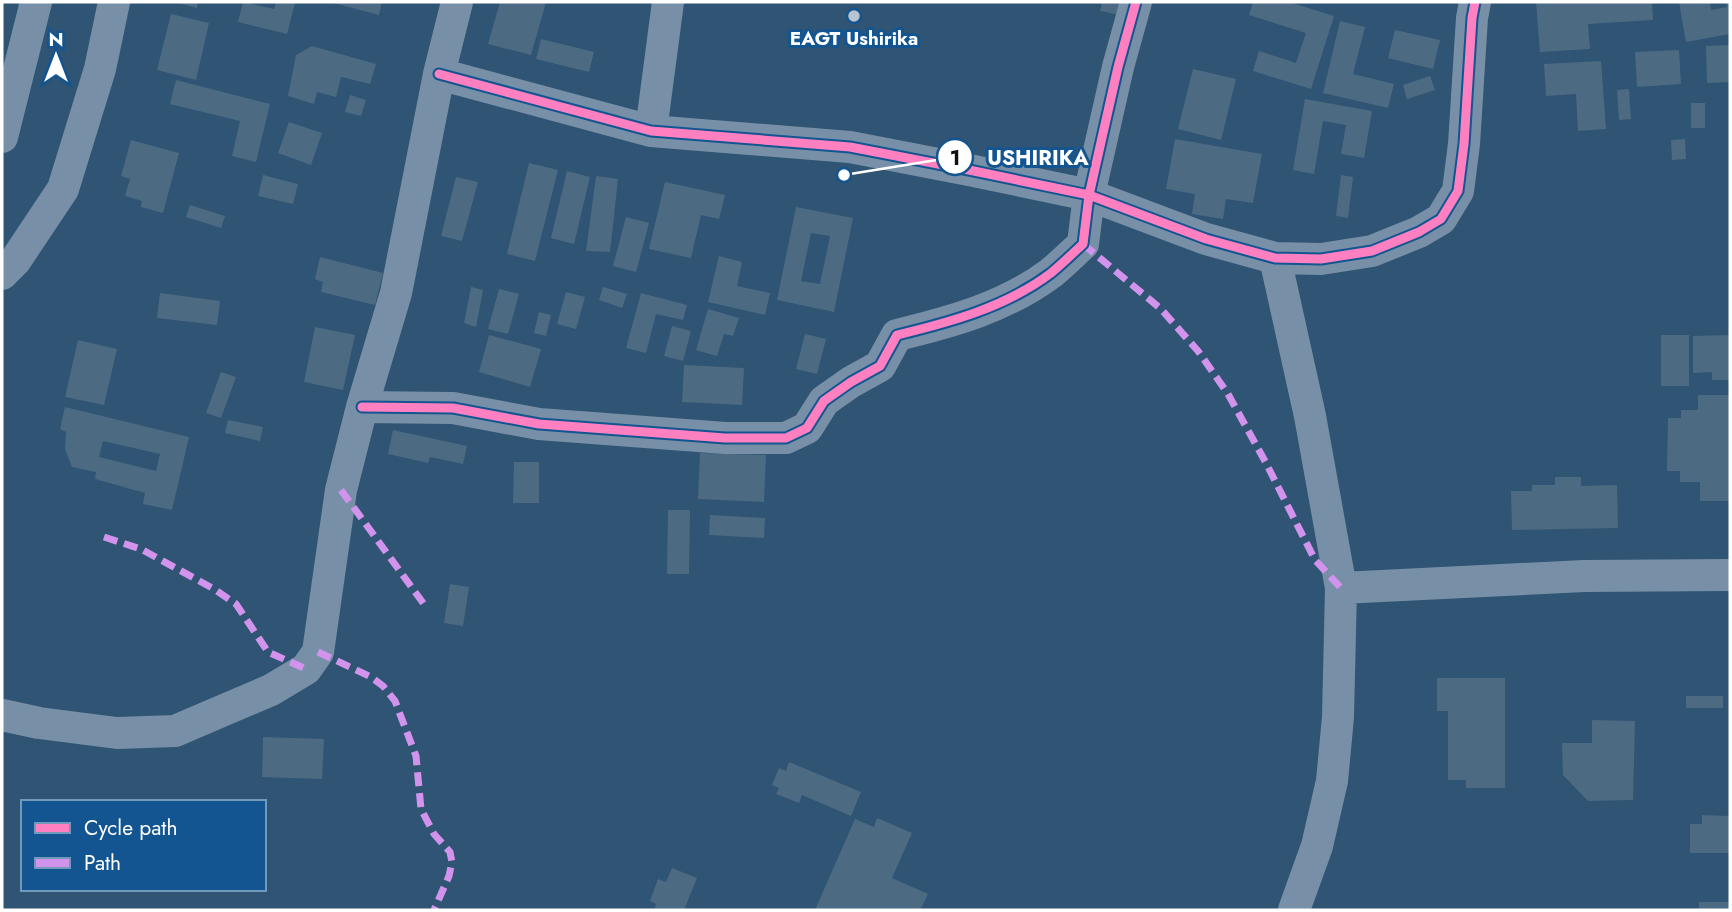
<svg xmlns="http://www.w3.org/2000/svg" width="1732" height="912" font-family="Jost,sans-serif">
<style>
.building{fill:#4d6a83;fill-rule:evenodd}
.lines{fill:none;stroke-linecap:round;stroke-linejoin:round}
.street{stroke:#7790a7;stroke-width:32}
.quiet{stroke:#d193ec;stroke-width:7;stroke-dasharray:14 7;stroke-linecap:butt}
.cycleway-casing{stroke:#135590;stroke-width:13}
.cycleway{stroke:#ff80c0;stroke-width:9}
.poi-dot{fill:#b7c3ce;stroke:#135590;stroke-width:2.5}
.labels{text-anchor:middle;stroke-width:6;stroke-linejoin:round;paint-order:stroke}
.poi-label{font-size:19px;font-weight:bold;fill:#fff;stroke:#135590}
.leader{fill:none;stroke:#fff;stroke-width:2.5}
.callout-dot{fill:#fff;stroke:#135590;stroke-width:2.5}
.mark-label{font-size:21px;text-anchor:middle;font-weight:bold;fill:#111}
.callout-label{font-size:21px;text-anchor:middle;font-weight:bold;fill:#fff;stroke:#135590;stroke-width:6;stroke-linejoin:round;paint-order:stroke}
</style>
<rect width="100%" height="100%" fill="#305473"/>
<path class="building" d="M 175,2 L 198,2 L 197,8 Z
M 243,2 L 274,9 L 276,2 L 295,3 L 287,34 L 238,22 Z
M 330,2 L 382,2 L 379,15 Z
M 500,2 L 546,2 L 531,55 L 488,44 Z
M 1102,2 L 1122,2 L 1120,15 L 1100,11 Z
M 1253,2 L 1289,2 L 1334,16 L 1311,89 L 1253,71 L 1259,51 L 1296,63 L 1306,33 L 1249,15 Z
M 1536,2 L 1652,2 L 1653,20 L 1588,24 L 1590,49 L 1540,52 Z
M 1679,2 L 1710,2 L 1711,10 L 1727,7 L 1726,2 L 1730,2 L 1730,34 L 1686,42 Z
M 171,14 L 209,23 L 196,80 L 157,70 Z
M 1340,21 L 1365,27 L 1353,74 L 1394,84 L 1388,108 L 1323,93 Z
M 1395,30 L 1440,40 L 1433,69 L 1388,58 Z
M 541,39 L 594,52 L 589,72 L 536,59 Z
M 1730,45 L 1730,82 L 1707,83 L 1706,46 Z
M 312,46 L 376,64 L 370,84 L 341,77 L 336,97 L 317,92 L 314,104 L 288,96 L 296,55 Z
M 1679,50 L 1681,84 L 1637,87 L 1635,52 Z
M 1601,61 L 1606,129 L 1578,131 L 1576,94 L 1546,96 L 1544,64 Z
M 1193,69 L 1236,79 L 1221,140 L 1178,129 Z
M 1430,76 L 1435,90 L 1407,99 L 1403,85 Z
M 176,80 L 270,104 L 256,162 L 232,156 L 240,121 L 170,104 Z
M 1629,89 L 1631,119 L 1619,120 L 1617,90 Z
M 350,95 L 366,100 L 361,116 L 345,112 Z
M 1305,99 L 1372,111 L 1364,158 L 1341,154 L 1346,125 L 1323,121 L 1314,174 L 1293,170 Z
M 1691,103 L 1705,103 L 1705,128 L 1691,128 Z
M 289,122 L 322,133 L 311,165 L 278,153 Z
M 1175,139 L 1262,154 L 1253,203 L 1226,199 L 1223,219 L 1192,214 L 1195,194 L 1166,189 Z
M 1685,139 L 1686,159 L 1672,160 L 1671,140 Z
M 131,140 L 179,153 L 163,213 L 141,207 L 142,201 L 125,196 L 130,179 L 121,176 Z
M 529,163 L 558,170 L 535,261 L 507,254 Z
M 567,171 L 590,177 L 574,244 L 551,238 Z
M 263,175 L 298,184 L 293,204 L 258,196 Z
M 1341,175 L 1353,177 L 1348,218 L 1336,216 Z
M 596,176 L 618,179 L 610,252 L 586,251 Z
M 456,177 L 478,182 L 462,241 L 441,236 Z
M 665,182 L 725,195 L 719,219 L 701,215 L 691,258 L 649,249 Z
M 190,205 L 225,216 L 221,228 L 186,217 Z
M 796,207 L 853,218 L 834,312 L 777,300 ZM 811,233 L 830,236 L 820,284 L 801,281 Z
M 626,217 L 649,223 L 636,272 L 613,266 Z
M 719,256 L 742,262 L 737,286 L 770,293 L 765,315 L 708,302 Z
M 320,257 L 383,273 L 375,305 L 321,292 L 323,282 L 315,279 Z
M 471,287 L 483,290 L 476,327 L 464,323 Z
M 603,287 L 627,294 L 622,308 L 599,300 Z
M 499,289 L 519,294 L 508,334 L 488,329 Z
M 566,292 L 585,297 L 576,329 L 557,324 Z
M 160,293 L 220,301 L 217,325 L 157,318 Z
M 641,293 L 687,305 L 683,320 L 656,314 L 646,353 L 626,348 Z
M 708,309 L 739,318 L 733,336 L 724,334 L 717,356 L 696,350 Z
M 539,312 L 551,315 L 546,336 L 534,333 Z
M 672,326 L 691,331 L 683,361 L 664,356 Z
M 315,327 L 355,335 L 343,390 L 304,382 Z
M 805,334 L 826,339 L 817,374 L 796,369 Z
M 489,335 L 541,349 L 530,387 L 479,372 Z
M 1661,335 L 1689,335 L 1689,386 L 1661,386 Z
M 1730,335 L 1730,380 L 1712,380 L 1712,372 L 1693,373 L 1693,336 Z
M 78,340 L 117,349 L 104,405 L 65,397 Z
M 684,365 L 744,368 L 742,405 L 682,402 Z
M 221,372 L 236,377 L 221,418 L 206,413 Z
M 1698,395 L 1730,395 L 1730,501 L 1700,501 L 1700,482 L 1680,482 L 1680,471 L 1667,471 L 1668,418 L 1681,418 L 1681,410 L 1698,410 Z
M 65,407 L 189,437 L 172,510 L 143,504 L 145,493 L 95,479 L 96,472 L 72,467 L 65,449 L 66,432 L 60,429 ZM 103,441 L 160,454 L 156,471 L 99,457 Z
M 228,420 L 263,427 L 260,441 L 225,433 Z
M 393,430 L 467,446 L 463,464 L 430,457 L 428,463 L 388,454 Z
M 700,453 L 766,455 L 764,502 L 698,499 Z
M 514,462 L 539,462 L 539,503 L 513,503 Z
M 1555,477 L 1581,477 L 1581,486 L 1617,485 L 1618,528 L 1512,530 L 1511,491 L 1532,491 L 1532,485 L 1555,485 Z
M 668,510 L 690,510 L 689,574 L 667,574 Z
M 710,515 L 765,518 L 764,538 L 709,535 Z
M 450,584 L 469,587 L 463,626 L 444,623 Z
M 1437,678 L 1505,678 L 1505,788 L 1466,788 L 1466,780 L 1448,780 L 1448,711 L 1437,711 Z
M 1686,696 L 1723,696 L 1723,708 L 1686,708 Z
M 1592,720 L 1635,721 L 1633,800 L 1588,801 L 1563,775 L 1562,743 L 1592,743 Z
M 263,737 L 324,739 L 322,779 L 262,777 Z
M 789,762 L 861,792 L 851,816 L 802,795 L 799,803 L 776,794 L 779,788 L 772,785 L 779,768 L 786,771 Z
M 1702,815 L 1730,816 L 1730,853 L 1690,853 L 1690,824 L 1702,824 Z
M 877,818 L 912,833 L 892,878 L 928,894 L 920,910 L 815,910 L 855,819 L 874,827 Z
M 672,868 L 697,878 L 684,910 L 654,910 L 656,904 L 650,901 L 658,879 L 666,882 Z
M 1699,902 L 1730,902 L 1730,910 L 1699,910 Z"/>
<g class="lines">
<path class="street" d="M 439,74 L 651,131 L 850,147 L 969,170 L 1089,195 L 1206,239 L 1275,258 L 1321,259 L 1372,251 L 1419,232 L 1441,219 L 1458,191 L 1464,144 L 1472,18 L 1475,2
M 651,131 L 668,2
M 2,137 L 36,2
M 1275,258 L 1310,416 L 1341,588 L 1338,717 L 1332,781 L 1317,846 L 1294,910
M 2,274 L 15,261 L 63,189 L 100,69 L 114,2
M 362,407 L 453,408 L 539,424 L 725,438 L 786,438 L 807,428 L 824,401 L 851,382 L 880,366 L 897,335 C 951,322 1006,307 1051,273 C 1062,264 1072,254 1083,244 L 1089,195 L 1118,67 L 1136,2
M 1341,588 L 1584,576 L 1730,575
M 2,715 L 39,723 L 117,733 L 175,731 L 271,690 L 306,669 L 318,652 L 341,490 L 362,407 L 396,293 L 439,74 L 457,2"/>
<path class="quiet" d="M 1083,244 L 1161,309 L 1198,351 L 1228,394 L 1266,463 L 1315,560 L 1341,588
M 341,490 L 426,607
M 104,537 L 141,549 L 214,589 L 236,604 L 268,652 L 306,669
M 318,652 L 371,677 L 383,686 L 395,701 L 416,756 L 421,809 L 434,834 L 450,852 L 452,862 L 449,876 L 434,910"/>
<defs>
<path id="cycleway" d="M 439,74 L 651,131 L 850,147 L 969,170 L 1089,195 L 1206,239 L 1275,258 L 1321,259 L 1372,251 L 1419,232 L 1441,219 L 1458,191 L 1464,144 L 1472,18 L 1475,2
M 362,407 L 453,408 L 539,424 L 725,438 L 786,438 L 807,428 L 824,401 L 851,382 L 880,366 L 897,335 C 951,322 1006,307 1051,273 C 1062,264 1072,254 1083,244 L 1089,195 L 1118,67 L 1136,2"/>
</defs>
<use href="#cycleway" class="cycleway-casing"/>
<use href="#cycleway" class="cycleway"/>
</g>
<circle class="poi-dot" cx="854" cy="16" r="7"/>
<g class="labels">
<g class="poi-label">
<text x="854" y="45">EAGT Ushirika</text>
</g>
</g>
<path class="leader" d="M844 175L955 157"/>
<g class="callout-dot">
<circle cx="844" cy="175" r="7"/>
<circle cx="955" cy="157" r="18"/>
</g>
<g class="mark-label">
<text x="955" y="165">1</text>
</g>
<g class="callout-label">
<text x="1038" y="165">USHIRIKA</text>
</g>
<rect width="1732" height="912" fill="none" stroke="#ffffff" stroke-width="7"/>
<rect x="21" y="800" width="245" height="91" fill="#135590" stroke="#7199bc" stroke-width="2"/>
<rect x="35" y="823" width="35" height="10" fill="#ff80c0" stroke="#7199bc" stroke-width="2"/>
<text x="84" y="835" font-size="21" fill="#ffffff">Cycle path</text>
<rect x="35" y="858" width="35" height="10" fill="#d193ec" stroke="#7199bc" stroke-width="2"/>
<text x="84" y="870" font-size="21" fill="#ffffff">Path</text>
<g transform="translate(56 56)" stroke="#135590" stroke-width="5" paint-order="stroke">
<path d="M0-5L12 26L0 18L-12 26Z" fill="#ffffff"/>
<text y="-10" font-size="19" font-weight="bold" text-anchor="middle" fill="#ffffff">N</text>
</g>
</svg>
